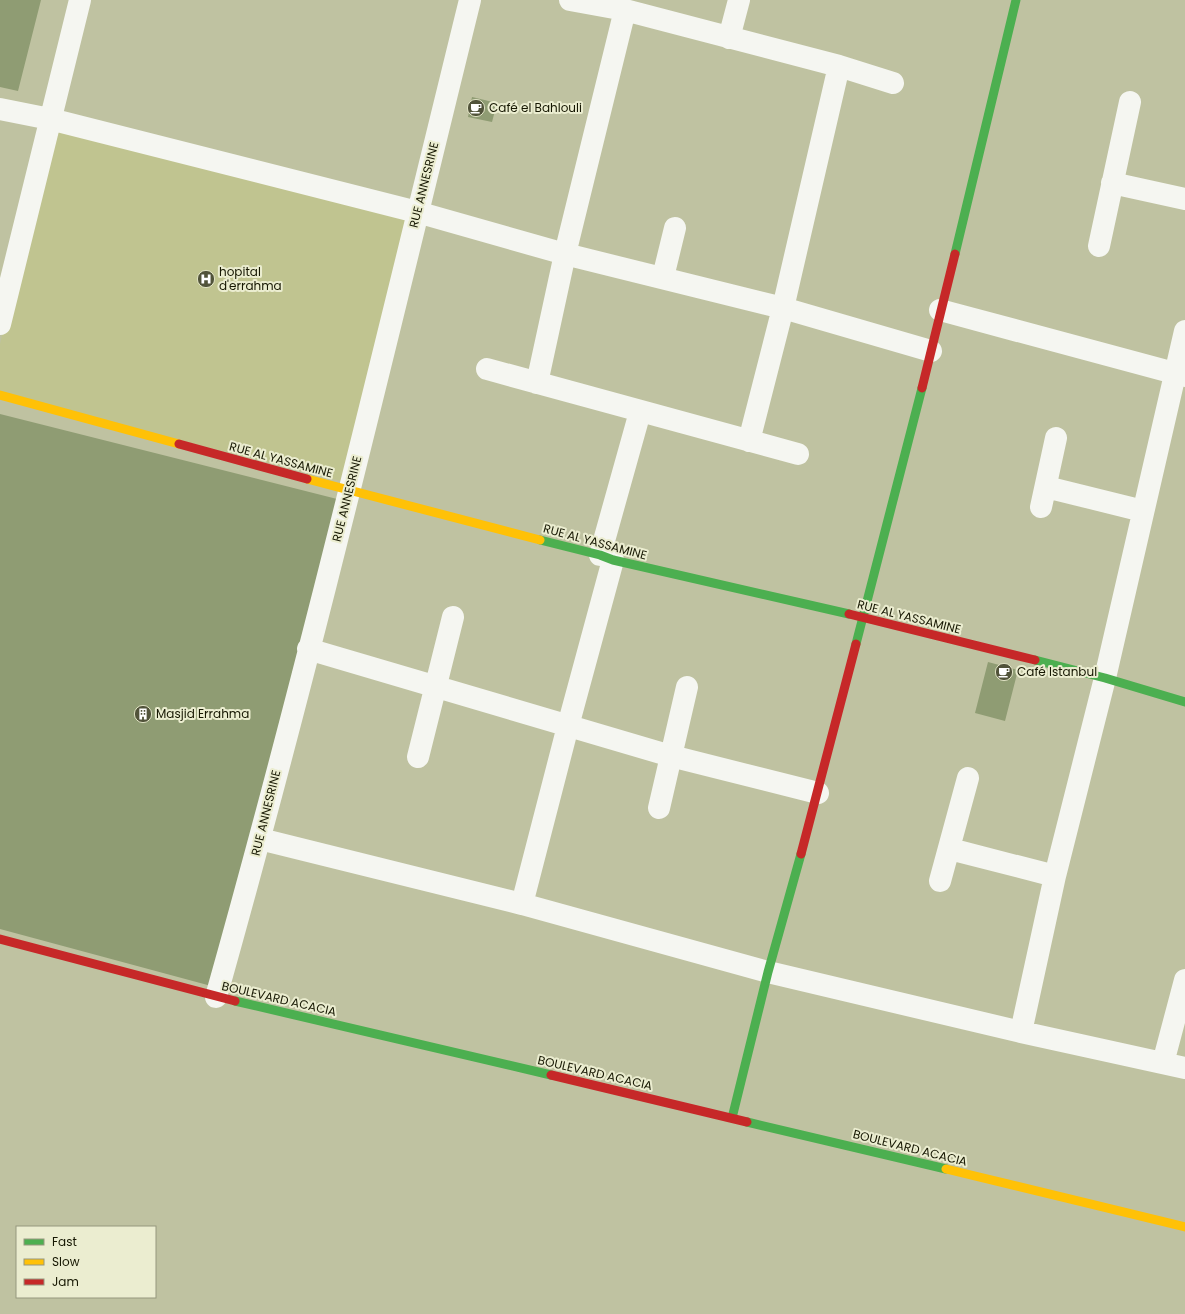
<svg xmlns="http://www.w3.org/2000/svg" width="1185" height="1314" font-family="Poppins,sans-serif">
<style>
.built{fill:#c0c490}
.building{fill:#8f9c73}
.lines{fill:none;stroke-linecap:round;stroke-linejoin:round}
.street{stroke:#f5f6f1;stroke-width:22}
.fast{stroke:#4caf50;stroke-width:9}
.slow{stroke:#ffc107;stroke-width:9}
.jam{stroke:#c62828;stroke-width:9}
.labels{text-anchor:middle;stroke-width:4;stroke-linejoin:round;paint-order:stroke}
.poi-label{font-size:12px;fill:#161702;stroke:#ebedd0;text-anchor:start}
.street-label{font-size:12px;fill:#161702;stroke:#ebedd0}
</style>
<rect width="100%" height="100%" fill="#bfc2a1"/>
<path class="built" d="M 54,122 L 413,214 L 345,482 L 0,395 L 0,344 Z"/>
<path class="building" d="M 0,0 L 41,0 L 18,91 L 0,87 Z
M 472,97 L 497,103 L 492,122 L 468,117 Z
M 0,414 L 341,500 L 215,987 L 0,929 Z
M 988,662 L 1018,670 L 1005,721 L 975,713 Z"/>
<g class="lines">
<path class="street" d="M 570,0 L 625,10 L 839,66 L 893,83
M 729,38 L 739,0
M 0,109 L 50,119 L 417,212 L 565,254 L 783,308 L 931,351
M 1112,183 L 1185,199
M 1099,246 L 1130,102
M 663,277 L 675,228
M 940,310 L 1185,376
M 0,324 L 80,0
M 487,369 L 798,454
M 537,383 L 565,254 L 625,10
M 749,441 L 783,308 L 839,66
M 1046,487 L 1143,511
M 1041,507 L 1056,438
M 600,555 L 640,412
M 308,649 L 671,756 L 818,793
M 418,757 L 453,617
M 659,808 L 687,687
M 260,839 L 522,904 L 768,972 L 1021,1032 L 1185,1068
M 950,849 L 1055,876
M 940,881 L 968,778
M 522,904 L 568,726 L 613,560
M 216,997 C 309,667 388,333 470,0
M 1021,1032 L 1055,876 L 1105,678 L 1185,331
M 1163,1063 L 1185,980"/>
<path class="fast" d="M 955,254 L 1016,0
M 540,540 L 600,555 L 613,560 L 849,614
M 856,644 L 922,388
M 1035,660 L 1105,678 L 1185,702
M 235,1001 L 551,1075
M 732,1118 L 768,972 L 801,854
M 747,1122 L 946,1169"/>
<path class="slow" d="M 0,395 L 179,444
M 307,479 L 540,540
M 946,1169 L 1185,1227"/>
<path class="jam" d="M 922,388 L 955,254
M 179,444 L 307,479
M 849,614 L 1035,660
M 801,854 L 856,644
M 0,939 L 235,1001
M 551,1075 L 747,1122"/>
</g>
<defs>
<symbol id="cafe-disc" viewBox="-11 -11 22 22"><circle r="9.5" fill="#51533a" stroke="#ebedd0"/><path d="M-5.5-4.5H6V0H3Q3 3.5 0 3.5H-2.5Q-5.5 3.5-5.5 0ZM3-3.2v2h1.7v-2ZM-6 4.5H4V6H-6Z" fill="#fff"/></symbol>
<symbol id="hospital-disc" viewBox="-11 -11 22 22"><circle r="9.5" fill="#51533a" stroke="#ebedd0"/><path d="M-5-5h3v3.5h4V-5h3V5h-3V1.5h-4V5h-3Z" fill="#fff"/></symbol>
<symbol id="building-disc" viewBox="-11 -11 22 22"><circle r="9.5" fill="#51533a" stroke="#ebedd0"/><path d="M-4-6H4V6H1V3H-1V6H-4ZM-2.5-4.3h1.7v1.8h-1.7ZM.8-4.3h1.7v1.8H.8ZM-2.5-1h1.7V.8h-1.7ZM.8-1h1.7V.8H.8Z" fill="#fff"/></symbol>
</defs>
<g fill-rule="evenodd">
<use href="#cafe-disc" x="466" y="98" width="20" height="20"/>
<use href="#hospital-disc" x="196" y="269" width="20" height="20"/>
<use href="#cafe-disc" x="994" y="662" width="20" height="20"/>
<use href="#building-disc" x="133" y="704" width="20" height="20"/>
</g>
<g class="labels">
<g class="poi-label">
<text x="489" y="112">Café el Bahlouli</text>
<text x="219" y="276">hopital<tspan x="219" dy="14">d'errahma</tspan></text>
<text x="1017" y="676">Café Istanbul</text>
<text x="156" y="718">Masjid Errahma</text>
</g>
<g class="street-label">
<text transform="translate(424 185) rotate(-76)" y="4">RUE ANNESRINE</text>
<text transform="translate(281 460) rotate(15)" y="4">RUE AL YASSAMINE</text>
<text transform="translate(347 499) rotate(-76)" y="4">RUE ANNESRINE</text>
<text transform="translate(595 542) rotate(15)" y="4">RUE AL YASSAMINE</text>
<text transform="translate(909 617) rotate(14)" y="4">RUE AL YASSAMINE</text>
<text transform="translate(266 813) rotate(-76)" y="4">RUE ANNESRINE</text>
<text transform="translate(279 999) rotate(13)" y="4">BOULEVARD ACACIA</text>
<text transform="translate(595 1073) rotate(13)" y="4">BOULEVARD ACACIA</text>
<text transform="translate(910 1148) rotate(14)" y="4">BOULEVARD ACACIA</text>
</g>
</g>
<rect x="16" y="1226" width="140" height="72" fill="#ebedd0" stroke="#96977e"/>
<rect x="24" y="1239" width="20" height="6" fill="#4caf50" stroke="#96977e"/>
<text x="52" y="1246" font-size="12" fill="#161702">Fast</text>
<rect x="24" y="1259" width="20" height="6" fill="#ffc107" stroke="#96977e"/>
<text x="52" y="1266" font-size="12" fill="#161702">Slow</text>
<rect x="24" y="1279" width="20" height="6" fill="#c62828" stroke="#96977e"/>
<text x="52" y="1286" font-size="12" fill="#161702">Jam</text>
</svg>
